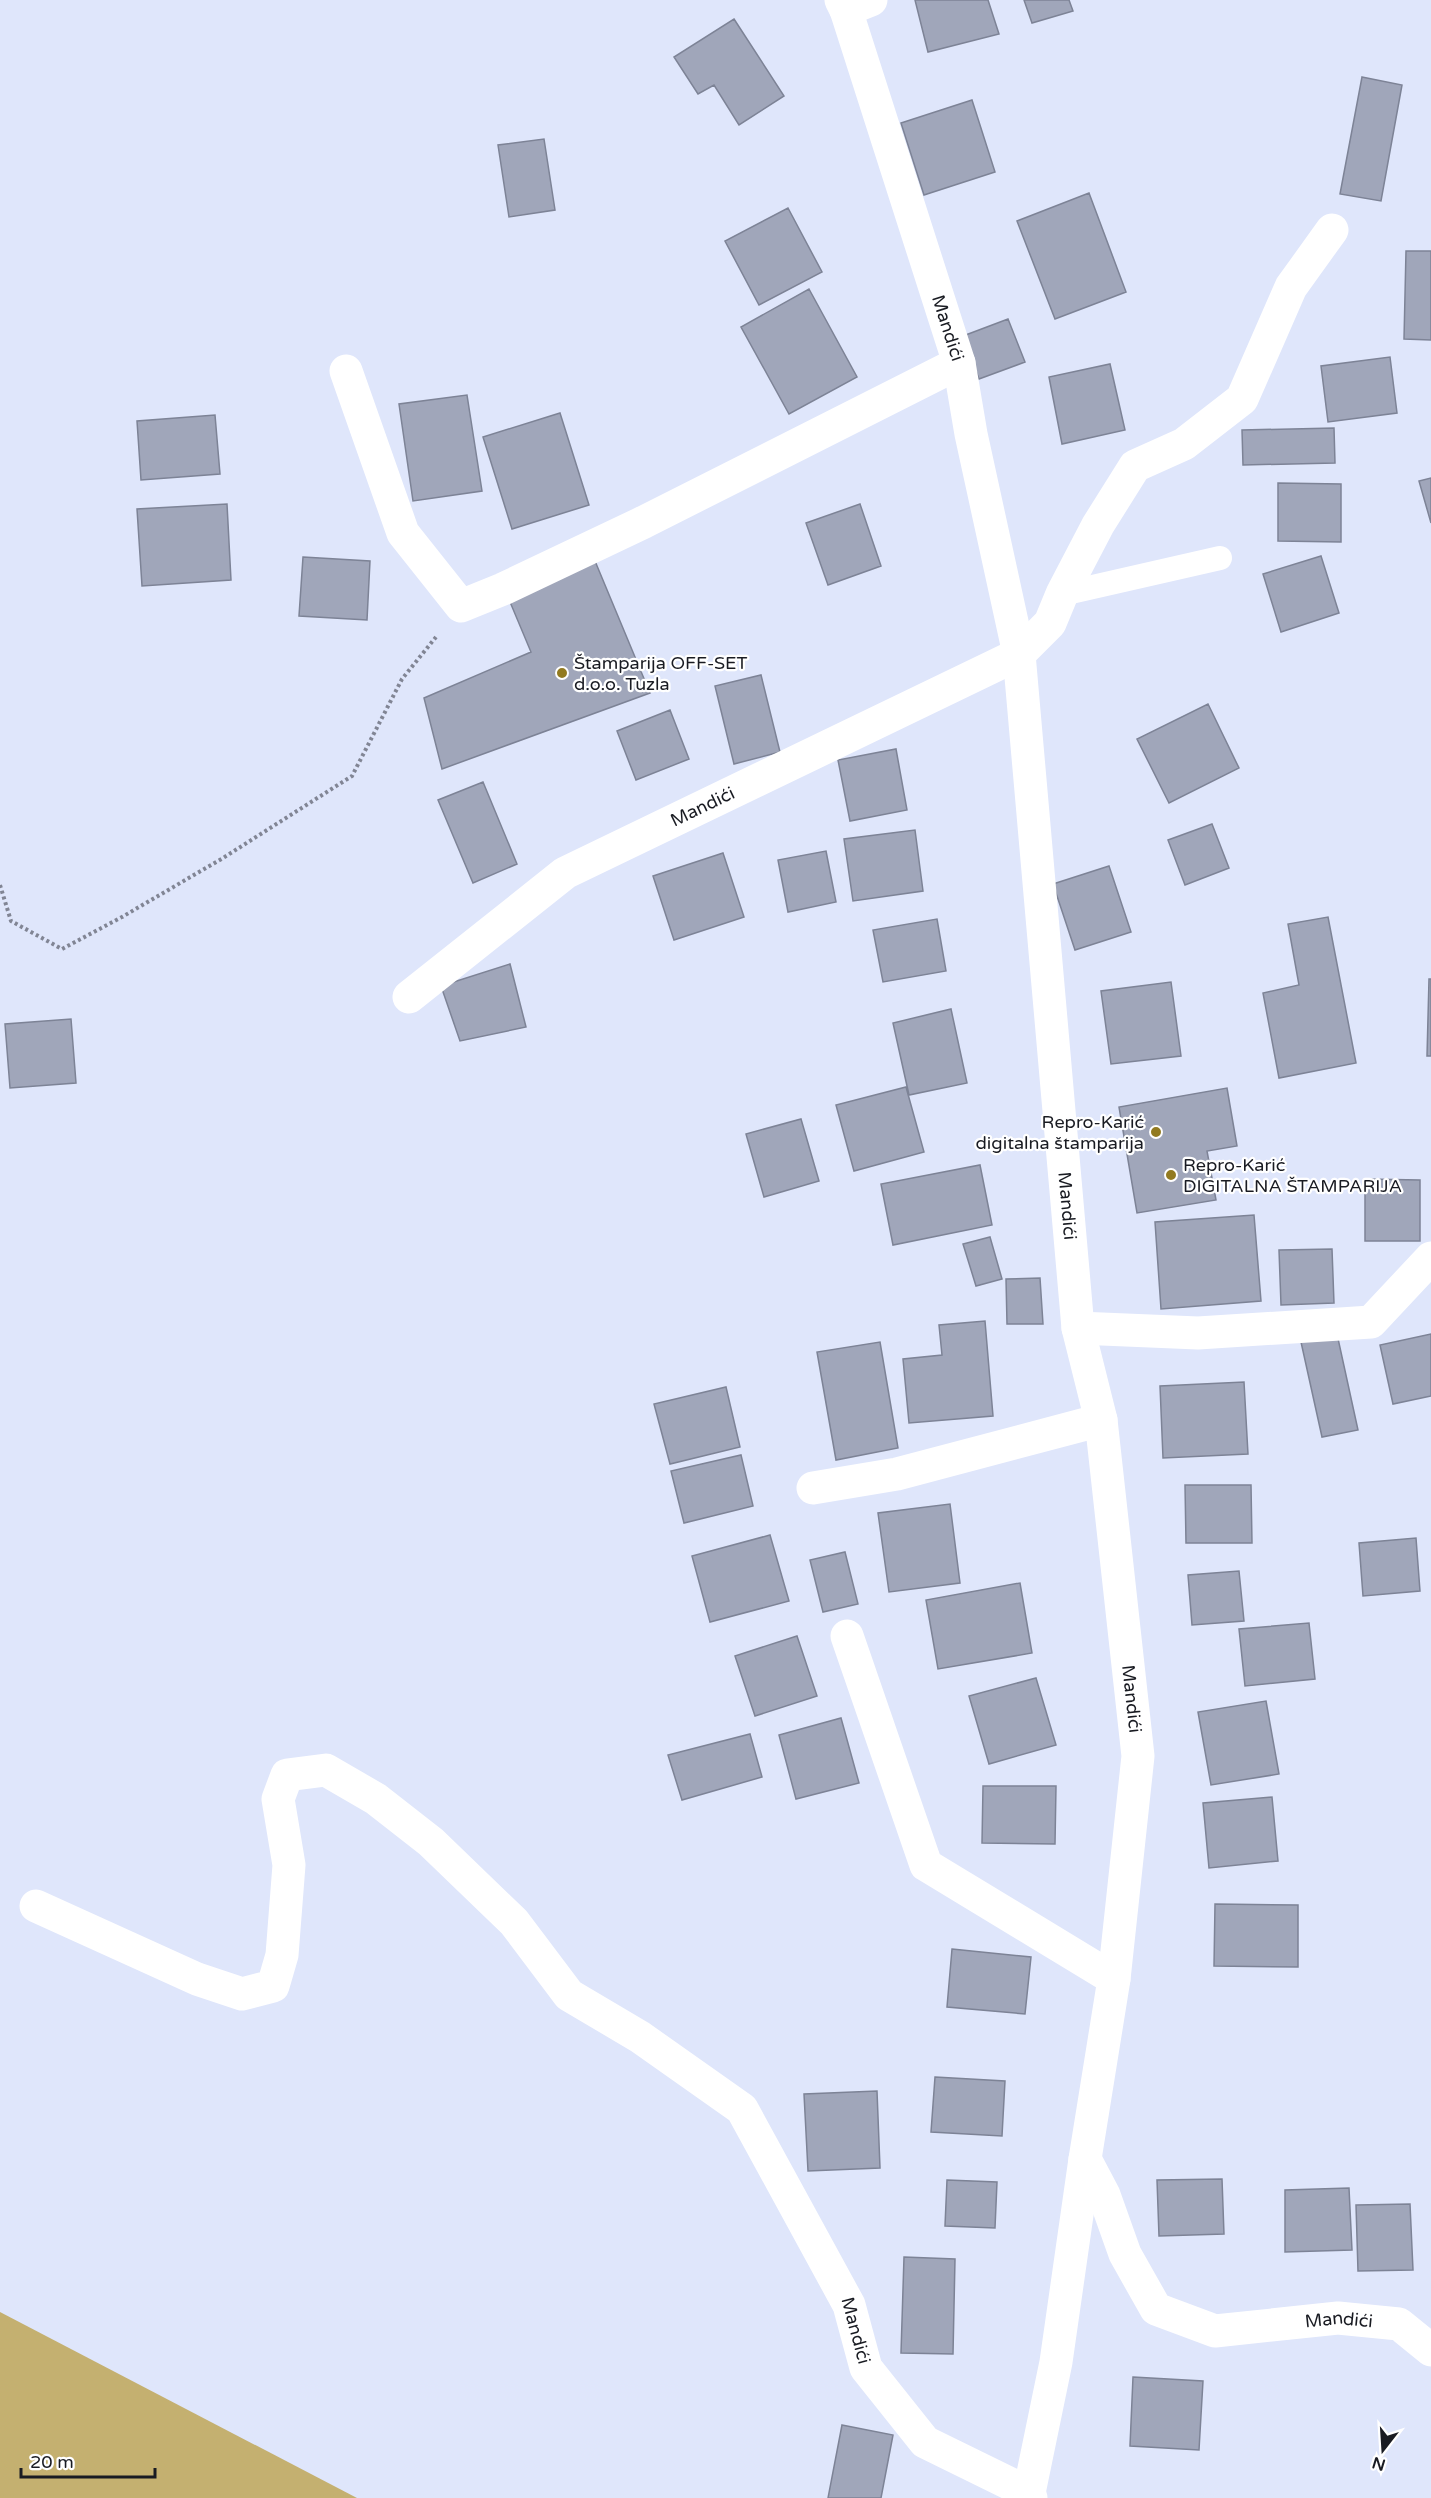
<svg xmlns="http://www.w3.org/2000/svg" width="1431" height="2498" font-family="'Varela Round',sans-serif">
<style>
.forest{fill:#c4b070}
.building{fill:#a0a6ba;stroke:#7d8396;stroke-width:1.5}
.lines{fill:none;stroke-linecap:round;stroke-linejoin:round}
.path{stroke:#818594;stroke-width:4;stroke-dasharray:3 3;stroke-linecap:butt}
.lane{stroke:#fff;stroke-width:24}
.street{stroke:#fff;stroke-width:33}
.secondary{stroke:#fff;stroke-width:33}
.poi-dot{fill:#927a20;stroke:#fff;stroke-width:2}
.labels{text-anchor:middle;stroke-width:4.5;stroke-linejoin:round;paint-order:stroke}
.street-label{font-size:18px;fill:#191b22;stroke:#fff}
.poi-label{font-size:18px;fill:#191b22;stroke:#fff;text-anchor:start}
</style>
<rect width="100%" height="100%" fill="#dfe6fb"/>
<path class="forest" d="M 0,2312 L 357,2498 L 0,2498 Z"/>
<path class="building" d="M 915,0 L 988,0 L 999,34 L 928,52 Z
M 1024,0 L 1069,0 L 1073,11 L 1032,23 Z
M 734,19 L 784,96 L 739,125 L 714,85 L 698,94 L 674,57 Z
M 1362,77 L 1402,85 L 1381,201 L 1340,194 Z
M 972,100 L 995,172 L 924,195 L 901,123 Z
M 544,139 L 555,210 L 509,217 L 498,145 Z
M 1089,193 L 1126,292 L 1055,319 L 1017,221 Z
M 788,208 L 822,272 L 759,305 L 725,241 Z
M 1406,251 L 1431,251 L 1431,340 L 1404,339 Z
M 809,289 L 857,377 L 789,414 L 741,327 Z
M 1008,319 L 1025,362 L 979,379 L 963,336 Z
M 1390,357 L 1397,413 L 1328,422 L 1321,366 Z
M 1110,364 L 1125,430 L 1062,444 L 1049,377 Z
M 467,395 L 482,491 L 413,501 L 399,404 Z
M 560,413 L 589,505 L 512,529 L 483,437 Z
M 215,415 L 220,474 L 141,480 L 137,421 Z
M 1334,428 L 1335,463 L 1243,465 L 1242,430 Z
M 1431,478 L 1431,523 L 1419,481 Z
M 1278,483 L 1341,484 L 1341,542 L 1278,541 Z
M 227,504 L 231,580 L 142,586 L 137,509 Z
M 860,504 L 881,566 L 828,585 L 806,523 Z
M 590,549 L 650,693 L 442,769 L 424,698 L 531,652 L 505,590 Z
M 1321,556 L 1339,613 L 1281,632 L 1263,574 Z
M 303,557 L 370,561 L 367,620 L 299,616 Z
M 761,675 L 780,752 L 734,764 L 715,686 Z
M 1208,704 L 1239,768 L 1169,803 L 1137,739 Z
M 670,710 L 689,759 L 636,780 L 617,731 Z
M 896,749 L 907,810 L 850,821 L 838,760 Z
M 483,782 L 517,864 L 473,883 L 438,800 Z
M 1212,824 L 1229,868 L 1185,885 L 1168,840 Z
M 915,830 L 923,891 L 853,901 L 844,839 Z
M 826,851 L 836,902 L 788,912 L 778,860 Z
M 723,853 L 744,917 L 674,940 L 653,876 Z
M 1109,866 L 1131,932 L 1075,950 L 1053,884 Z
M 1328,917 L 1356,1063 L 1279,1078 L 1263,993 L 1299,985 L 1288,924 Z
M 937,919 L 946,971 L 883,982 L 873,930 Z
M 510,964 L 526,1027 L 460,1041 L 441,986 Z
M 1429,979 L 1431,979 L 1431,1056 L 1427,1056 Z
M 1171,982 L 1181,1056 L 1111,1064 L 1101,991 Z
M 951,1009 L 967,1083 L 909,1095 L 893,1023 Z
M 71,1019 L 76,1083 L 10,1088 L 5,1024 Z
M 906,1087 L 924,1152 L 854,1171 L 836,1105 Z
M 1227,1088 L 1237,1146 L 1207,1151 L 1216,1200 L 1137,1213 L 1119,1107 Z
M 801,1119 L 819,1181 L 764,1197 L 746,1134 Z
M 980,1165 L 992,1225 L 893,1245 L 881,1184 Z
M 1365,1179 L 1420,1180 L 1420,1241 L 1365,1241 Z
M 1254,1215 L 1261,1301 L 1161,1309 L 1155,1222 Z
M 990,1237 L 1002,1279 L 976,1286 L 963,1244 Z
M 1332,1249 L 1334,1303 L 1281,1305 L 1279,1250 Z
M 1040,1278 L 1043,1324 L 1007,1324 L 1006,1279 Z
M 985,1321 L 993,1416 L 909,1423 L 903,1359 L 942,1355 L 939,1325 Z
M 1337,1334 L 1358,1430 L 1322,1437 L 1301,1342 Z
M 1431,1334 L 1431,1396 L 1393,1404 L 1380,1345 Z
M 880,1342 L 898,1448 L 836,1460 L 817,1352 Z
M 1244,1382 L 1248,1454 L 1163,1458 L 1160,1386 Z
M 726,1387 L 740,1447 L 670,1464 L 654,1404 Z
M 741,1455 L 753,1506 L 684,1523 L 671,1471 Z
M 1185,1485 L 1251,1485 L 1252,1543 L 1186,1543 Z
M 950,1504 L 960,1583 L 889,1592 L 878,1513 Z
M 770,1535 L 789,1601 L 710,1622 L 692,1556 Z
M 1416,1538 L 1420,1591 L 1363,1596 L 1359,1543 Z
M 845,1552 L 858,1604 L 823,1612 L 810,1560 Z
M 1239,1571 L 1244,1621 L 1192,1625 L 1188,1575 Z
M 1020,1583 L 1032,1653 L 938,1669 L 926,1600 Z
M 1309,1623 L 1315,1679 L 1245,1686 L 1239,1629 Z
M 797,1636 L 817,1696 L 755,1716 L 735,1656 Z
M 1036,1678 L 1056,1745 L 989,1764 L 969,1696 Z
M 1266,1701 L 1279,1774 L 1211,1785 L 1198,1712 Z
M 841,1718 L 859,1783 L 796,1799 L 779,1735 Z
M 750,1734 L 762,1777 L 682,1800 L 668,1755 Z
M 983,1786 L 1056,1786 L 1055,1844 L 982,1843 Z
M 1272,1797 L 1278,1861 L 1209,1868 L 1203,1803 Z
M 1215,1904 L 1298,1905 L 1298,1967 L 1214,1966 Z
M 952,1949 L 1031,1957 L 1025,2014 L 947,2007 Z
M 935,2077 L 1005,2081 L 1002,2136 L 931,2132 Z
M 877,2091 L 880,2168 L 808,2171 L 804,2094 Z
M 1222,2179 L 1224,2234 L 1159,2236 L 1157,2180 Z
M 947,2180 L 997,2182 L 995,2228 L 945,2226 Z
M 1349,2188 L 1352,2250 L 1285,2252 L 1285,2190 Z
M 1410,2204 L 1413,2270 L 1358,2271 L 1356,2205 Z
M 904,2257 L 955,2259 L 953,2354 L 901,2353 Z
M 1133,2377 L 1203,2381 L 1199,2450 L 1130,2446 Z
M 842,2425 L 893,2435 L 881,2498 L 828,2498 Z"/>
<g class="lines">
<path class="path" d="M 0,885 L 11,921 L 62,949 L 122,917 L 223,858 L 352,776 L 402,679 L 436,637"/>
<path class="lane" d="M 1062,594 L 1220,558"/>
<g class="street">
<path d="M 846,10 L 871,0"/>
<path d="M 346,371 L 403,533 L 461,606 L 503,589 L 644,522 L 959,363"/>
<path id="s1" d="M 409,997 L 565,873 L 1019,654 L 1050,623 L 1062,594 L 1098,525 L 1135,466 L 1184,444 L 1242,399 L 1291,287 L 1332,230"/>
<path d="M 1078,1328 L 1198,1333 L 1371,1322 L 1431,1258"/>
<path d="M 813,1488 L 897,1474 L 1101,1420"/>
<path d="M 847,1636 L 926,1865 L 1114,1979"/>
<path id="s2" d="M 36,1906 L 197,1979 L 242,1994 L 273,1986 L 282,1955 L 289,1865 L 278,1799 L 287,1775 L 326,1770 L 376,1799 L 431,1842 L 514,1922 L 569,1995 L 640,2037 L 742,2109 L 849,2305 L 866,2368 L 925,2442 L 1029,2493 L 1031,2498"/>
<path id="s3" d="M 1085,2159 L 1104,2195 L 1125,2254 L 1156,2309 L 1215,2331 L 1338,2318 L 1399,2324 L 1431,2350"/>
</g>
<path class="secondary" id="s4" d="M 841,0 L 846,10 L 959,363 L 971,434 L 1019,654 L 1078,1328 L 1101,1420 L 1138,1756 L 1114,1979 L 1085,2159 L 1056,2362 L 1029,2493"/>
</g>
<g class="poi-dot">
<circle cx="562" cy="673" r="6"/>
<circle cx="1156" cy="1132" r="6"/>
<circle cx="1171" cy="1175" r="6"/>
</g>
<g class="labels">
<g class="street-label">
<text dy="6" stroke="none"><textPath href="#s4" startOffset="345">Mandići</textPath></text>
<text dy="6" stroke="none"><textPath href="#s1" startOffset="352">Mandići</textPath></text>
<text dy="6" stroke="none"><textPath href="#s4" startOffset="1233">Mandići</textPath></text>
<text dy="6" stroke="none"><textPath href="#s4" startOffset="1731">Mandići</textPath></text>
<text dy="6" stroke="none"><textPath href="#s3" startOffset="354">Mandići</textPath></text>
<text dy="6" stroke="none"><textPath href="#s2" startOffset="1302">Mandići</textPath></text>
</g>
<g class="poi-label">
<text x="574" y="669">Štamparija OFF-SET<tspan x="574" dy="21">d.o.o. Tuzla</tspan></text>
<text x="1144" y="1128" text-anchor="end">Repro-Karić<tspan x="1144" dy="21">digitalna štamparija</tspan></text>
<text x="1183" y="1171">Repro-Karić<tspan x="1183" dy="21">DIGITALNA ŠTAMPARIJA</tspan></text>
</g>
</g>
<g transform="translate(1383 2450) rotate(197)" stroke="#ffffff" stroke-width="4.5" paint-order="stroke">
<path d="M0-4.5L10 22L0 15L-10 22Z" fill="#191b22"/>
<text y="-9" font-size="16" font-weight="bold" text-anchor="middle" fill="#191b22">N</text>
</g>
<path d="M21 2468v9h134v-9" fill="none" stroke="#191b22" stroke-width="3"/>
<text x="30" y="2468" font-size="18" fill="#191b22" stroke="#ffffff" stroke-width="4.5" paint-order="stroke">20 m</text>
</svg>
